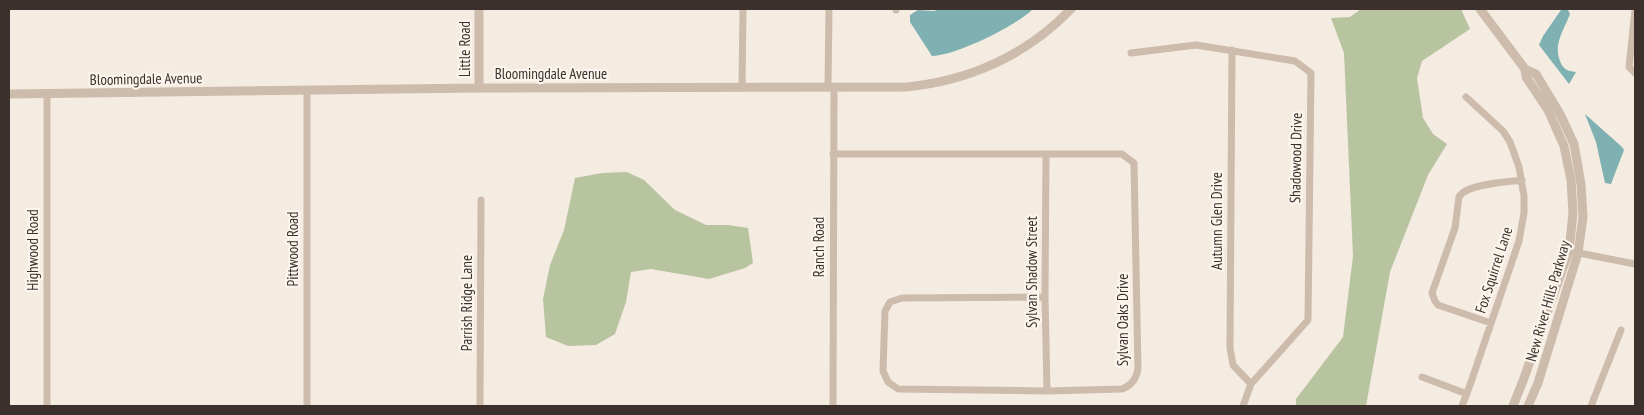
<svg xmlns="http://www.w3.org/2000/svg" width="1644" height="415" font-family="'PT Sans Narrow',sans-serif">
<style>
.green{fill:#b8c4a0}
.water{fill:#7fb0b2}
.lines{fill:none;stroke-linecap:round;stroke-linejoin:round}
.minor{stroke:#cdbbac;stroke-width:7}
.tertiary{stroke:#cdbbac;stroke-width:9}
.labels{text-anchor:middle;stroke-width:4.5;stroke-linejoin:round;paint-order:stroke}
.street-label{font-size:15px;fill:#3b302b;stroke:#fbf5ee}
</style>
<rect width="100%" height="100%" fill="#f4ebe1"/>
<path class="green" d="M 1361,9 L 1461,9 L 1470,29 L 1422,61 L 1417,78 L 1423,118 L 1433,134 L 1447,144 L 1428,175 L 1390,272 L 1366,406 L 1296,406 L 1296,399 L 1343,337 L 1353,256 L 1344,53 L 1331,18 L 1350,17 Z
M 627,172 L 644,180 L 675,210 L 706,225 L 728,225 L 748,228 L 753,263 L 745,268 L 709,279 L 651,269 L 631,272 L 626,302 L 615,334 L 596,345 L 568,346 L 546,337 L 543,299 L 550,265 L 564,230 L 575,178 L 602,173 Z"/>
<path class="water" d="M 939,9 L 1033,9 C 1016,26 955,56 932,56 L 910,22 L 910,15 L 918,10 L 934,11 Z
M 1565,9 L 1568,10 L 1570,14 C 1564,30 1553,44 1560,61 C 1563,69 1567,71 1576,72 L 1569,84 L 1539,45 L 1543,36 L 1561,10 Z
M 1585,114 L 1622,147 L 1624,150 L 1611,184 L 1605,183 L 1596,142 Z"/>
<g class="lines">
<path class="minor" d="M 896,9 L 896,10
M 1635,10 L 1629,67 L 1635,73
M 1232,50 L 1230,348 L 1233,365 L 1251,384
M 1131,53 L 1196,45 L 1295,61 L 1311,73 L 1308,320 L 1251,384 L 1243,406
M 828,87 L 829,9
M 742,88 L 743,9
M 307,91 L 307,406
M 47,94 L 47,406
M 833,154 L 1122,154 L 1134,163 L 1138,369 C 1136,379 1132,385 1122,389 L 1047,391 L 898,389 L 888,382 L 883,371 L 885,311 L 890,302 L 902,298 L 1045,297
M 1046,154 L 1045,297 L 1047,391
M 1569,251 L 1635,264
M 1491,323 L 1438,305 L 1435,301 L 1432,293 L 1455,228 L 1459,197 C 1465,184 1508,182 1522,180
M 1422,377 L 1467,394
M 480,406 L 481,200
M 833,406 L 834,87
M 1462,406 L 1470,385 L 1519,241 L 1524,213 L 1524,196 L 1519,167 L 1510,142 L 1503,131 L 1466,97
M 1591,406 L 1621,330"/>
<path class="tertiary" d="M 1480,9 L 1525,69 L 1526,77 L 1548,110 L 1564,146 L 1571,180 L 1573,213 L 1569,251 L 1523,381 L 1513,406
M 1525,69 L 1536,74 L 1560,114 L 1574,144 L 1581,184 L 1583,217 L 1578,253 L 1538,383 L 1528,406
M 479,88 L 479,9
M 9,94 L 479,88 L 906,87 C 969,81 1027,55 1071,9"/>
</g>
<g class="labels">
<g class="street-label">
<text transform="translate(465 49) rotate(-90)" y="5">Little Road</text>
<text x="551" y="79">Bloomingdale Avenue</text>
<text transform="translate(146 79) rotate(-1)" y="5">Bloomingdale Avenue</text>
<text transform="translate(1296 158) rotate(-89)" y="5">Shadowood Drive</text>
<text transform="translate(1217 221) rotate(-90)" y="5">Autumn Glen Drive</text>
<text transform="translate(819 247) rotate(-90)" y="5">Ranch Road</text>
<text transform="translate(293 249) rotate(-90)" y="5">Pittwood Road</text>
<text transform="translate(33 250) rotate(-90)" y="5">Highwood Road</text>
<text transform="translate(1494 270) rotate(-72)" y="5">Fox Squirrel Lane</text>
<text transform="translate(1032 272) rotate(-90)" y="5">Sylvan Shadow Street</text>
<text transform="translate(1548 301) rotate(-74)" y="5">New River Hills Parkway</text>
<text transform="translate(467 303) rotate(-90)" y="5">Parrish Ridge Lane</text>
<text transform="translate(1123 320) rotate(-90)" y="5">Sylvan Oaks Drive</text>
</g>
</g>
<rect width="1644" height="415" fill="none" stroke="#3b302b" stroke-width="20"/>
</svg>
